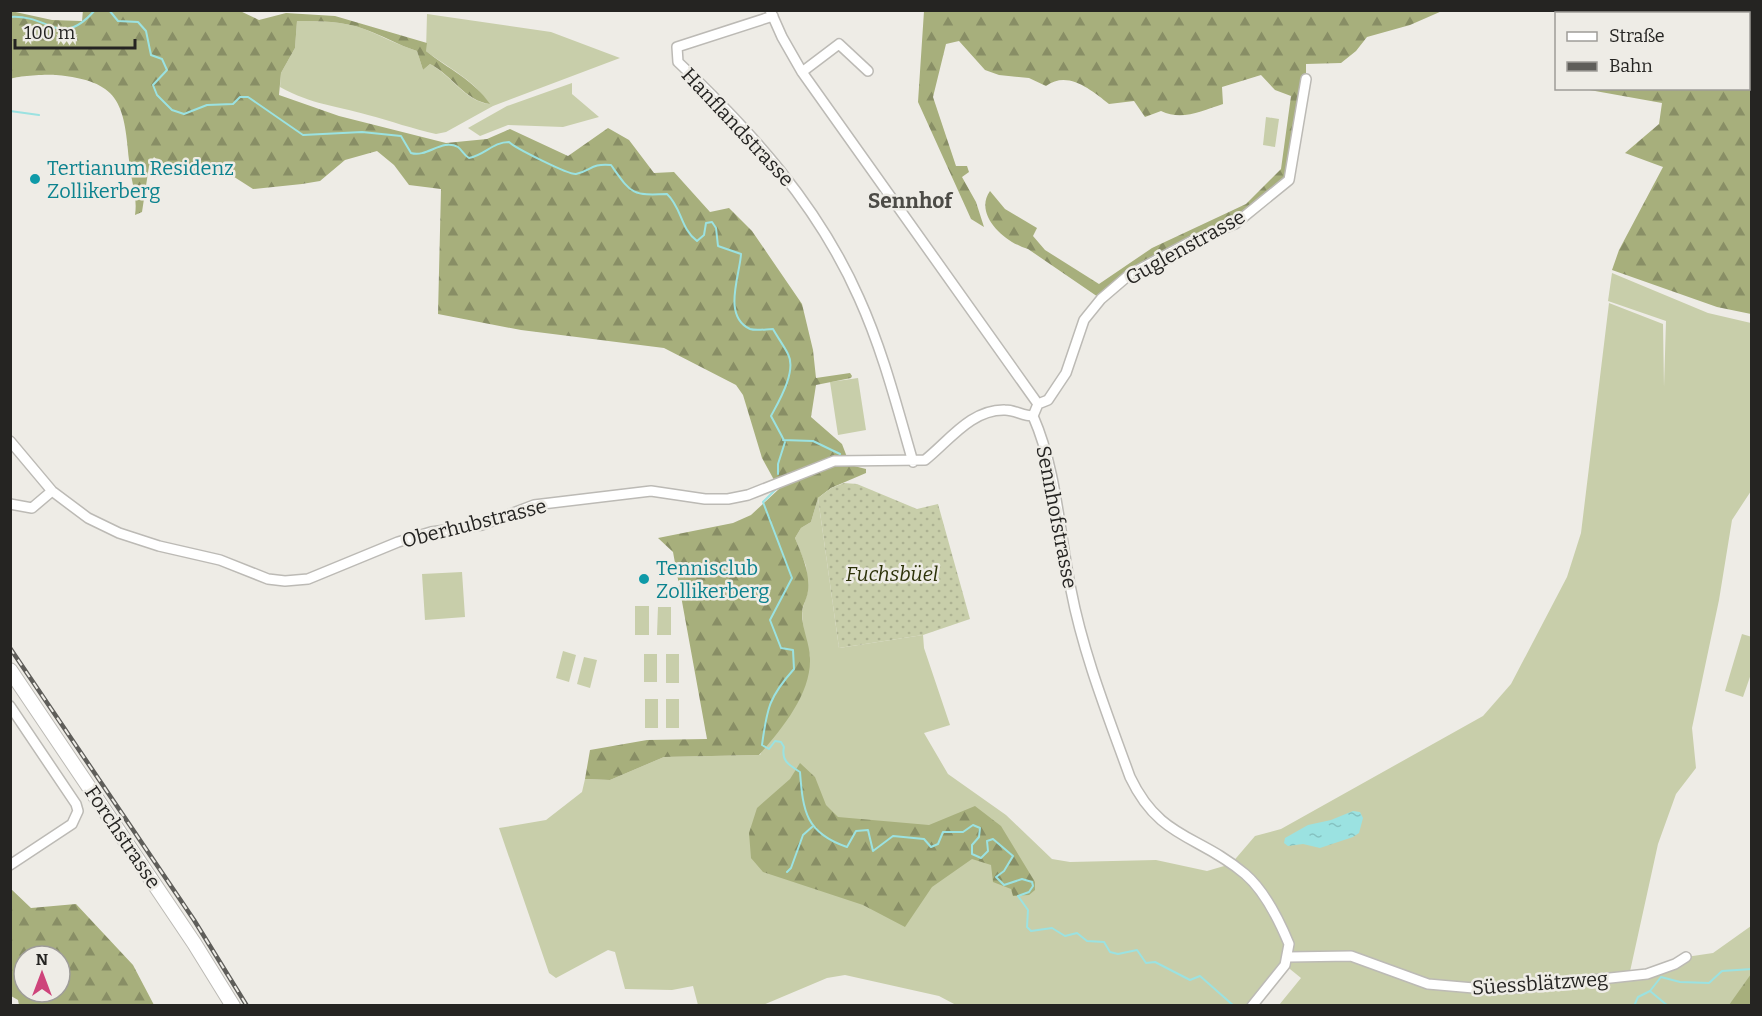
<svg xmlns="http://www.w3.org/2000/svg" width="1762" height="1016" font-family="Bitter,serif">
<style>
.grass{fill:#c8ceaa}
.forest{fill:url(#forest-firs);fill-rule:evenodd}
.garden{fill:url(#garden-dots)}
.water{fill:url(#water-ripples)}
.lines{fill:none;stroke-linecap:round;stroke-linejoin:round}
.stream{stroke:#9be2e1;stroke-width:2}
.minor-casing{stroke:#bcbab5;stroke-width:12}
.secondary-casing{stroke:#bcbab5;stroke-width:16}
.minor{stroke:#fff;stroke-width:9}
.secondary{stroke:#fff;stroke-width:14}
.rail-casing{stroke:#5f5e5a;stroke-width:4.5}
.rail{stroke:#eeece6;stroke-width:2;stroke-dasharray:7;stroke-linecap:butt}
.culture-dot{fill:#0f9aa8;stroke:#eeece6;stroke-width:2}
.labels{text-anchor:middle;stroke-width:5;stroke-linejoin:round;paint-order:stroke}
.street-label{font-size:20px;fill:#252422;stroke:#eeece6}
.culture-label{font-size:20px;fill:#0d838f;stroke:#eeece6;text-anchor:start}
.park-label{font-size:20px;font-style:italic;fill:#2d3209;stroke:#eeece6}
.neighbourhood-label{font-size:21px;font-weight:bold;fill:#4c4b46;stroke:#eeece6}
</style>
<defs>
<pattern id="forest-firs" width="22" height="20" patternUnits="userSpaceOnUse" patternTransform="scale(1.5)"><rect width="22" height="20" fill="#a7af7c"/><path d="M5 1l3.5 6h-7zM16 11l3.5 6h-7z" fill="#888e65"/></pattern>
<pattern id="garden-dots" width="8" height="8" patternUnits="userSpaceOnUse" patternTransform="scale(1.5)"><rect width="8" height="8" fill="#c8ceaa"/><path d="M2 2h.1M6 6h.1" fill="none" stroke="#acb192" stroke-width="1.8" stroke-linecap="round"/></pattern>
<pattern id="water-ripples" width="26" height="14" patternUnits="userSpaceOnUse" patternTransform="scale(1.5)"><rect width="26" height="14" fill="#9be2e1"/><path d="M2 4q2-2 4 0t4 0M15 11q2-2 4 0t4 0" fill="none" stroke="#85c2c1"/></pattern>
</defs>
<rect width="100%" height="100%" fill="#eeece6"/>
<path class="grass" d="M 427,14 L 551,32 L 620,58 L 493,106 L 446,132 L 436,134 C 413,129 391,121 368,115 C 334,105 313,105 280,87 L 281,73 L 295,48 L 297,21 C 320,21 343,21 364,29 C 382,36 398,45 417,51 L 423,70 L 430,64 C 451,75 465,101 489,104 C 475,80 448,68 426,51 Z
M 572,83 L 572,94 L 599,117 L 563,127 L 508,125 L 480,136 L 468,128 L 507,106 Z
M 1266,117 L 1279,119 L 1275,147 L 1263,145 Z
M 1612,273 L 1708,313 L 1751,323 L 1751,491 L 1732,520 L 1719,600 L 1692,728 L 1696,768 L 1676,794 L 1658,844 L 1629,976 L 1686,957 L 1713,953 L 1751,926 L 1751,1005 L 1279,1005 L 1301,978 L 1285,965 L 1252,1005 L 956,1005 L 939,996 L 845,975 L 827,978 L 763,1005 L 698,1005 L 693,986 L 672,990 L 625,989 L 615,952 L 608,950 L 556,978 L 549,973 L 499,828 L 546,820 L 582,792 L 585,779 L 610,780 L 664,757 L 760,755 L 810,656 L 804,636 L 802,611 L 808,591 L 806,566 L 795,538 L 801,528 L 811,522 L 818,498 L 839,648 L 923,635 L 924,648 L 950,725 L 924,733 L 948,774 L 1006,815 L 1052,859 L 1070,862 L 1156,860 L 1207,871 L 1231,864 L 1255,836 L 1281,829 L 1483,716 L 1511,684 L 1567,577 L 1581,533 L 1609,303 L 1663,324 L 1664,387 L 1666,321 L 1608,301 Z
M 858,378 L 866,430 L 838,435 L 830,382 Z
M 462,572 L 465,617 L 425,620 L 422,574 Z
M 635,606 L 649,606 L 649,635 L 635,635 Z
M 658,607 L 671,607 L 671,635 L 657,635 Z
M 1742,634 L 1752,637 L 1751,674 L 1743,697 L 1725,691 Z
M 563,651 L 576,655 L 569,682 L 556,678 Z
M 644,654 L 657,654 L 657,682 L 644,682 Z
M 666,654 L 679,654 L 679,683 L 666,683 Z
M 584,657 L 597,660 L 590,688 L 577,684 Z
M 645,699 L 658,699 L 658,728 L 645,728 Z
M 666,699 L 679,699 L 679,728 L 666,728 Z"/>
<path class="forest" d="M 83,10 L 238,10 L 259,20 L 286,13 L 335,16 L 427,43 L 426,51 C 448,69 474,80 490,104 C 465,101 452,75 430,64 L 423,70 L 417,51 C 398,45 382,35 364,29 C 343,21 320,21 297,21 L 295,48 L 281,73 L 279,95 L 339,116 L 446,143 L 487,139 L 510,129 L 568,156 L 608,128 L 629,140 L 654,173 L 674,172 L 710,212 L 729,208 L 752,231 L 802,304 L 813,350 L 816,378 L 850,373 L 852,376 L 851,378 L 816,385 L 811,417 L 842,444 L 850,465 L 866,469 L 866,473 L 831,488 L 818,498 L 811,522 L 801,528 L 795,538 C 802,555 810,572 808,591 C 807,599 802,606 802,613 C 802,630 810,644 810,659 C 811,694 781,730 759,755 L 664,757 L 610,780 L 585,779 L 590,750 L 647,740 L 707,739 L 673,552 L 658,538 L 733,523 L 751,515 L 779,489 L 762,458 L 743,395 L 736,385 L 664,348 L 521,330 L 438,314 L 441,189 L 409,185 L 394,165 L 377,151 L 345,160 L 320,181 L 302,184 L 253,189 L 228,173 L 176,177 L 154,157 L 149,166 L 142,212 L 135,215 C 138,195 130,179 129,160 C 124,102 119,81 56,75 C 48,74 15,76 11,79 L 11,11 L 52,20 L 82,21 Z
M 1609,10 L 1751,11 L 1751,314 L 1717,307 L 1612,270 L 1619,250 L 1663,167 L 1625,153 L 1659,124 L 1662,103 L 1584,89 L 1748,88 L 1748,14 L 1608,13 Z
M 924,11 L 1442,11 L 1410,25 L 1367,37 L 1356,51 L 1341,63 L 1306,64 L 1306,79 L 1289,180 L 1251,212 L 1129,275 L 1101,299 L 1028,249 C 1006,243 973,215 990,191 L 1005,209 L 1037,228 L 1033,236 L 1045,250 L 1099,284 L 1152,248 L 1246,204 L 1281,169 L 1291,96 L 1275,90 L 1261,75 L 1222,87 L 1223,104 C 1201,111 1182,121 1161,111 L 1145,117 L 1134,101 L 1109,104 C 1091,90 1068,70 1046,86 L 1029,78 L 999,75 L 985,70 L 959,41 L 946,44 L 933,97 L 956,166 L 967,166 L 969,172 L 962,177 L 976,202 L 984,227 L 971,219 L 918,102 Z
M 800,763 L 815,777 L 826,805 L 838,817 L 929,825 L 975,806 L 1001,826 L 1035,882 L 1035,890 L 1029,895 L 1013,896 L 1011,889 L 993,882 L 991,865 L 972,859 L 932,887 L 905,927 L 863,905 L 763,872 L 751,858 L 749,833 L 757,808 L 790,779 Z
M 10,888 L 31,908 L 76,904 L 133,965 L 154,1005 L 19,1005 L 18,1000 L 11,996 ZM 24,956 L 60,956 L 60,992 L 24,992 Z
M 1751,974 L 1751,1005 L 1729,1005 Z"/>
<path class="garden" d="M 844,483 L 857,484 L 917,509 L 938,504 L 970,619 L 923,635 L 839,648 L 818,498 L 831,488 Z"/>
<path class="water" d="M 1353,811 L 1360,812 L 1363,818 L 1359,833 L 1353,837 L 1320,848 L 1303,844 L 1288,846 L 1284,843 L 1285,838 L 1308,825 L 1331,820 Z"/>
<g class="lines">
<path class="stream" d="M 109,10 L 118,21 L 138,22 L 146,31 L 151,55 L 162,59 L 167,70 L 153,85 L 157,95 L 172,110 L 184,114 L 207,105 L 233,104 L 240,97 L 248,97 L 303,135 L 362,132 L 401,136 L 411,153 C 427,158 442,138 458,147 C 462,150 464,155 469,158 C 485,155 493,142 509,142 C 515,148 569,175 576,174 C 591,171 591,163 611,165 C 631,193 631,196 667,194 C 682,208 680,228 697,241 L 704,235 L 706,223 L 712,222 L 716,228 L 718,246 L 741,254 C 740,275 722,316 750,329 C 756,331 767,329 773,329 C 778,338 784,346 788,354 C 797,371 779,401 771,416 L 785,442 L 778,464 L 778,474
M 10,17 C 50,14 60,50 95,10
M 10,111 L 39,115
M 783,440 L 813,441 L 840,454
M 777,488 L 763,502 L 792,578 L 770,620 L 781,648 L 793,650 L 794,669 C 769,697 767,708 762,745 L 769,749 L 775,741 L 781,742 L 784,747 C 781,761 789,765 800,772 C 803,812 806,833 847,847 L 856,831 L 868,830 L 873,851 L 893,836 L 924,839 L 931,847 L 938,844 L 943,832 L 963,832 L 973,825 L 980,828 L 979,837 L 972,845 L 972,854 L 981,858 L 988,851 L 987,841 L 993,839 L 1013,856 L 1004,871 L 996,877 L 1004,885 L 1022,879 L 1032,882 L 1033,886 L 1029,892 L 1018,896 L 1028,910 L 1027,927 L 1031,931 L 1052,928 L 1065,936 L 1077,933 L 1087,941 L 1104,942 L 1110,952 L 1118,954 L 1137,950 L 1146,963 L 1155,962 L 1190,980 L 1200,976 L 1234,1006
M 787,872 L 791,868 L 803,835 L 812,827
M 1650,991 L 1668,1006
M 1634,1006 L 1638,997 L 1650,991 L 1661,977 L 1680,982 L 1709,983 L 1722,971 L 1752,969"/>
<defs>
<path id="minor" d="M 770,10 L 782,37 L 802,72 L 1038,404 L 1033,416 C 1057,471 1059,531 1071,590 C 1083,653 1108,716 1130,777 C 1160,840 1198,834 1245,874 C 1265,891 1279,920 1289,944 L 1285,965 L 1252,1006
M 773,16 L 677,47 L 678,62 C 751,131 818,205 859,298 C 883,351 897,407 913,462
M 802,72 L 839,44 L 868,71
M 1038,404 L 1048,400 L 1066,373 L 1084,320 L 1101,299 L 1129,275 L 1192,241 L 1235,224 L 1289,180 L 1306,79
M 10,441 L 52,491 L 88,518 L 119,533 L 159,546 L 220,560 L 268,579 L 285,581 L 308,579 L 398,542 L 431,532 L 482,525 L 534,505 L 651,491 L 705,499 L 728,499 L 748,495 L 834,461 L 925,460 C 949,441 971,409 1005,410 C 1015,410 1023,416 1033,416
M 10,504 L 32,508 L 52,491
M 10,706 L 76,804 L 78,811 L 72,824 L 10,865
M 1288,957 L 1351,956 L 1428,984 L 1485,989 L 1518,988 L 1647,974 L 1675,964 L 1686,957"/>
<path id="secondary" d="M 10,670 L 194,943 L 233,1006"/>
</defs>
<use href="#minor" class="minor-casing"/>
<use href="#secondary" class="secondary-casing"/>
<use href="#minor" class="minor"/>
<use href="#secondary" class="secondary"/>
<defs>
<path id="rail" d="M 10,648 L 194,920 L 247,1006"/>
</defs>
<use href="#rail" class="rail-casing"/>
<use href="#rail" class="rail"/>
</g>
<g class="culture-dot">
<circle cx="35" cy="179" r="6"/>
<circle cx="644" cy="579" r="6"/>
</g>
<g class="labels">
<g class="street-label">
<text transform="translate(738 127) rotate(47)" y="7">Hanflandstrasse</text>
<text transform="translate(1185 247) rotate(-29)" y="7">Guglenstrasse</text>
<text transform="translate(1057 517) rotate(79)" y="7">Sennhofstrasse</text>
<text transform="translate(474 523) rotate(-14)" y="7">Oberhubstrasse</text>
<text transform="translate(123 837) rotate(56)" y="7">Forchstrasse</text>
<text transform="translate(1540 983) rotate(-4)" y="7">Süessblätzweg</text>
</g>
<g class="culture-label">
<text x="47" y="175">Tertianum Residenz<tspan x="47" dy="23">Zollikerberg</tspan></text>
<text x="656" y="575">Tennisclub<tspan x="656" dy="23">Zollikerberg</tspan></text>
</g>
<g class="park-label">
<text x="892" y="581">Fuchsbüel</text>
</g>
<g class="neighbourhood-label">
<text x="910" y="208">Sennhof</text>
</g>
</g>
<rect width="1762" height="1016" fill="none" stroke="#252422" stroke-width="24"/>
<rect x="1555" y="12" width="195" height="78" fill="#eeece6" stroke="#9e9c98" stroke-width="1.5"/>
<rect x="1567" y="32" width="30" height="9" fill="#ffffff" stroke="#9e9c98" stroke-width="1.5"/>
<text x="1609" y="42" font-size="18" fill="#252422">Straße</text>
<rect x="1567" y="62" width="30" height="9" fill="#5f5e5a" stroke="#9e9c98" stroke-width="1.5"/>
<text x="1609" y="72" font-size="18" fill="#252422">Bahn</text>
<g transform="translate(42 974)"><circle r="28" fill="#eeece6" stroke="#9e9c98" stroke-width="1.5"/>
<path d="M0-4.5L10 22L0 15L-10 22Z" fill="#ce447b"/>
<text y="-9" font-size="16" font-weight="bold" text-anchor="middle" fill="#252422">N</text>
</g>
<path d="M15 39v9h120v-9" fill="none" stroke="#252422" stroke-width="3"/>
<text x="24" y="39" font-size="18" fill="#252422" stroke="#eeece6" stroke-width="4.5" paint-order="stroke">100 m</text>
</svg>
